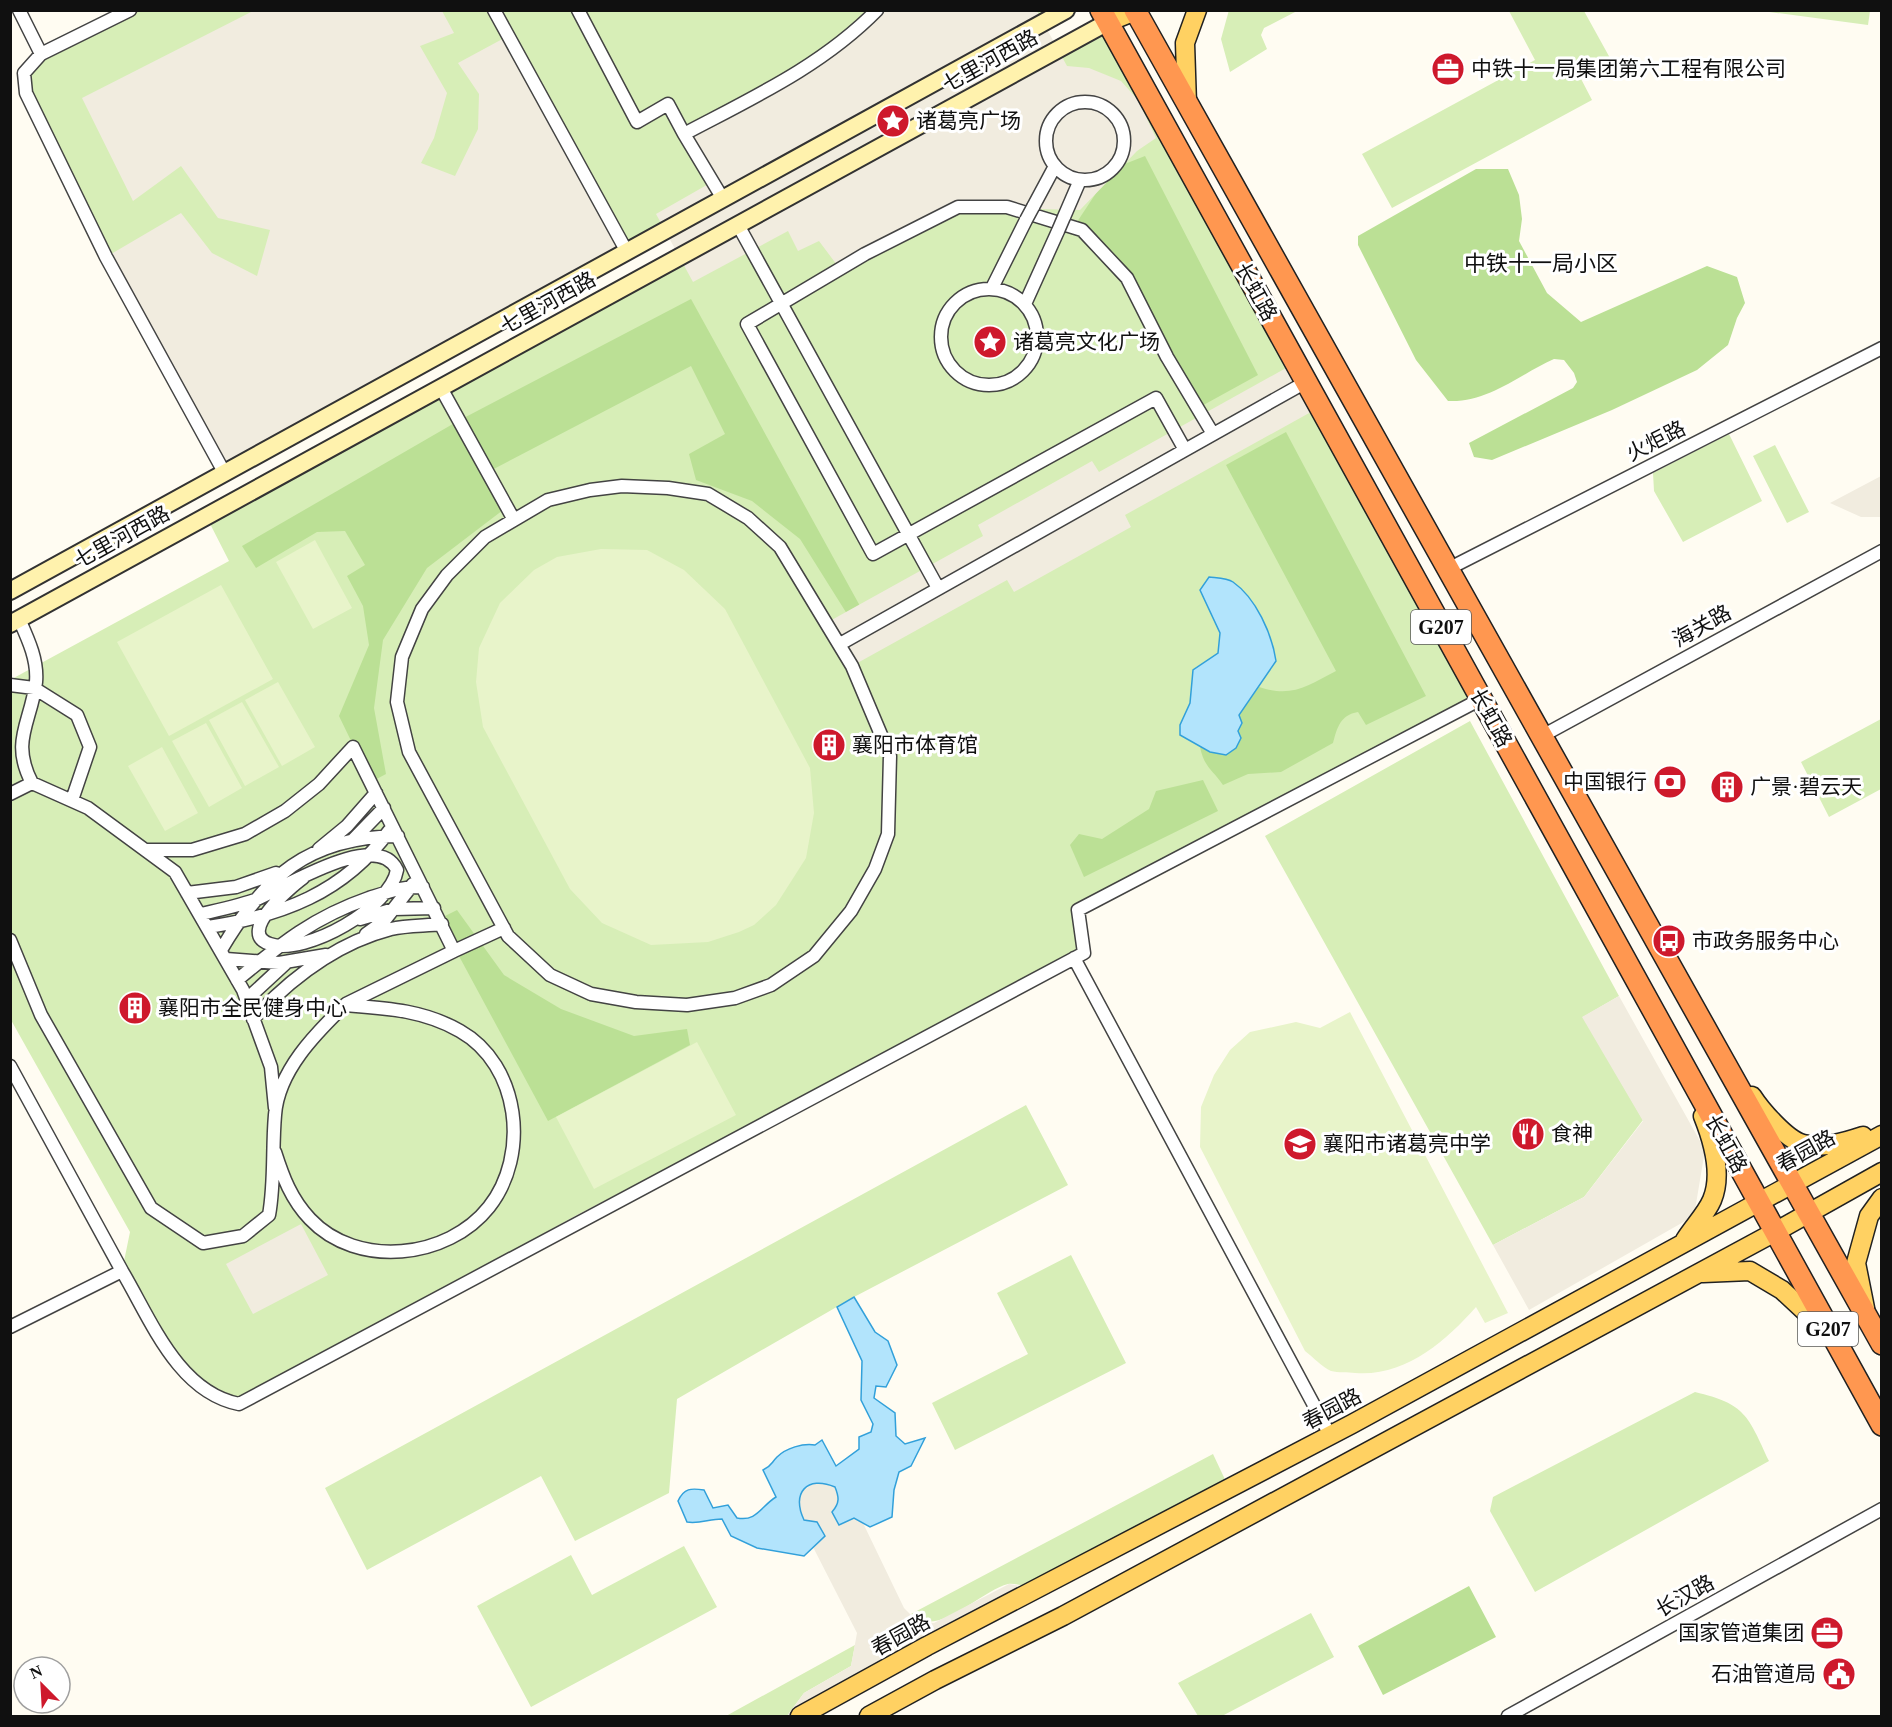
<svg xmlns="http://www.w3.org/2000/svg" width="1892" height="1727" font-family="'Times New Roman','Noto Sans SC',serif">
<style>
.green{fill:#d7eeb7}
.forest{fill:#bbe095}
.pitch{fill:#e8f4ca}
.plaza{fill:#f1ecdf}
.water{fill:#b2e4fc;stroke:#32a0da;stroke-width:1.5}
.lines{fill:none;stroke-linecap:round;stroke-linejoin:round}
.street-casing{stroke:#434343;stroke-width:15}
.secondary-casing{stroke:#323232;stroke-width:20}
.primary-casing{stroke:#212121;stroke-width:21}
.highway-casing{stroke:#212121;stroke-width:24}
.street{stroke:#fff;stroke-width:12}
.secondary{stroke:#fff2ad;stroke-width:16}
.primary{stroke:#ffd162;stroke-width:18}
.highway{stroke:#ff9750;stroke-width:21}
.street-bridge-casing{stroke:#434343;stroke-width:15;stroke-linecap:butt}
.street-bridge{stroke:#fff;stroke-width:12}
.labels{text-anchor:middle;stroke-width:6;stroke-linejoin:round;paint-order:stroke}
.shield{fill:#fff;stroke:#585858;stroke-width:1.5}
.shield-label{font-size:20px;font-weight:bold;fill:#101010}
.street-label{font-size:21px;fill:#101010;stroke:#fff}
.poi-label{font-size:21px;fill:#101010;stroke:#fff;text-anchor:start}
.neighbourhood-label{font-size:22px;fill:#101010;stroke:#fff}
</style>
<rect width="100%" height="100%" fill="#fffcf2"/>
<path class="green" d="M 1229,10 L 1297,10 L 1297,11 L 1264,28 L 1261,35 L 1267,49 L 1230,72 L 1221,39 Z
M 130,11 L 1066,11 L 224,472 L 38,121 L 24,73 L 41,54 Z
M 1509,11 L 1584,11 L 1610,58 L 1579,75 L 1592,100 L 1392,208 L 1362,154 L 1535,60 Z
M 1762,11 L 1870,10 L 1870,11 L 1868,25 Z
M 1108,22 L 1481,699 L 1078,910 L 1084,953 L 575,1216 L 239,1404 L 192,1381 L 122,1271 L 130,1232 L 11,1020 L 10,680 L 229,561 L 203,510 Z
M 1729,434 L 1762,501 L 1683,542 L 1654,491 L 1653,473 Z
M 1775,445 L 1809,512 L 1787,523 L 1753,456 Z
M 1881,719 L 1881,789 L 1829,817 L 1801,762 Z
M 1470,721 L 1619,996 L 1583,1017 L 1643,1120 L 1584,1197 L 1493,1245 L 1265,836 Z
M 1026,1105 L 1068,1185 L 854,1297 L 677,1399 L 669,1493 L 575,1541 L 541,1476 L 367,1570 L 325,1488 Z
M 1071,1255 L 1126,1363 L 955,1450 L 932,1403 L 1028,1354 L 997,1293 Z
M 1695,1392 C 1746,1404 1748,1416 1769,1461 L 1535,1592 L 1490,1511 L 1493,1497 Z
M 1213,1454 L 1229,1488 L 1037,1589 C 1029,1587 1016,1583 1008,1584 C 980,1591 937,1640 911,1614 Z
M 684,1546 L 717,1607 L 531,1707 L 477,1606 L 571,1555 L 592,1595 Z
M 1311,1613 L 1334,1657 L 1222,1716 L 1198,1716 L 1178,1683 Z
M 855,1645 L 851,1666 L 804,1693 L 787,1716 L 726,1716 Z"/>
<path class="forest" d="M 1145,156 L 1258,375 L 1198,408 L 1127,278 L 1073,228 L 1112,169 Z
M 1476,169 L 1508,169 L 1519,195 L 1522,219 L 1519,241 L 1547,293 L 1581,322 L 1707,266 L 1737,277 L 1745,303 L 1737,318 L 1728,345 L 1697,370 L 1612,410 L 1492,460 L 1474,457 L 1469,443 L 1573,388 L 1577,382 L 1574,373 L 1564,360 L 1554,359 C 1520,374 1488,403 1448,401 L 1416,360 L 1358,245 L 1358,236 Z
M 691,299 L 871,626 L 859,633 L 800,539 L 752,501 L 696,480 L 689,454 L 725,434 L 691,366 L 488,472 L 507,507 L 427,568 L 383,640 L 374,708 L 386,774 L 371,782 L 339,716 L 369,645 L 363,606 L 347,576 L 365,565 L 345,531 L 317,532 L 256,568 L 242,546 L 458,421 Z
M 1286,432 L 1426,696 L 1366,725 L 1358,712 C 1340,715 1337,728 1333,743 L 1281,772 L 1248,774 L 1223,785 C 1212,769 1204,767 1200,747 L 1210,752 L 1238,731 L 1239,715 L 1259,687 C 1292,698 1307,686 1336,671 L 1226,465 Z
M 1203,780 L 1218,811 L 1084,877 L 1070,845 L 1079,834 L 1102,839 L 1149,809 L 1156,791 Z
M 457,910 L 504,975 L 561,1009 L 634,1036 L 687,1029 L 690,1045 L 548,1121 L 439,919 Z
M 1469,1586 L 1496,1637 L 1383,1695 L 1358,1646 Z"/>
<path class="pitch" d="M 315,540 L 352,608 L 313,629 L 276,562 Z
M 601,549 L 647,550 L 684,570 L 725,609 L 810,768 L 814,813 L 806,858 L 776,905 L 754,925 L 739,932 L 708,942 L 651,945 L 602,923 L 570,889 L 483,727 L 476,682 L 479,648 L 500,603 L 534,570 L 557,557 Z
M 221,585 L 273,679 L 169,736 L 117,642 Z
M 278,682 L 315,747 L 282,766 L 245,700 Z
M 242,702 L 279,767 L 245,786 L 209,720 Z
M 206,723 L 242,788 L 209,807 L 172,741 Z
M 162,747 L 198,813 L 165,831 L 128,766 Z
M 1350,1012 L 1508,1313 L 1485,1323 L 1476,1307 C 1445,1342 1405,1377 1355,1373 C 1348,1372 1338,1373 1331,1371 C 1322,1367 1313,1357 1305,1351 L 1200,1147 L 1201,1107 L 1214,1075 L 1230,1050 L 1250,1032 L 1296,1022 L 1320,1028 Z
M 697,1042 L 736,1115 L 594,1189 L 556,1117 Z"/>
<path class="plaza" d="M 253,11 L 442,11 L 454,33 L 420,46 L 447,93 L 434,138 L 421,163 L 455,176 L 478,129 L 479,94 L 458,63 L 508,36 L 627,252 L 224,472 L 106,257 L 181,213 L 212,253 L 257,276 L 270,230 L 218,218 L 181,166 L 133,201 L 82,98 Z
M 877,11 L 1037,11 L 1067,66 L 1089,68 L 1121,81 L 1138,100 L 1156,138 L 1137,151 L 1080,210 L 958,207 L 840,269 L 819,241 L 798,251 L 788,231 L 693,282 L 656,214 L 712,182 L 684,134 L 796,75 Z
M 1295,363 L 1320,407 L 1125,515 L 1131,527 L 1014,592 L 1007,580 L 852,666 L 828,622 L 983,536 L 978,525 L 1092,461 L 1099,472 Z
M 1881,476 L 1881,517 L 1861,517 L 1830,503 Z
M 1619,996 L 1705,1150 L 1694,1216 L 1529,1310 L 1493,1245 L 1584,1197 L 1643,1121 L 1582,1017 Z
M 301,1224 L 328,1275 L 253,1314 L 226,1264 Z
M 826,1483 L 835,1487 L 839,1496 L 837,1506 L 863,1523 L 904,1608 L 918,1622 L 934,1623 L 1009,1584 L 1037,1589 L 800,1716 L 787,1716 L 804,1693 L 851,1666 L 857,1633 L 813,1547 L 824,1536 L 804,1520 L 800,1511 L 797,1499 L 802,1491 L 813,1484 Z"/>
<path class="water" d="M 1209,577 C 1217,578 1227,578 1233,582 C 1256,598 1272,634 1276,661 L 1239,715 L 1242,723 L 1238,731 L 1241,738 L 1236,748 L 1226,755 L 1210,752 L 1180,735 L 1180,725 L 1190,703 L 1193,670 L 1218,653 L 1220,633 L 1200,590 Z
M 854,1297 L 875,1332 L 888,1341 L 897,1365 L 886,1387 L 876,1386 L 874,1398 L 895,1413 L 896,1436 L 905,1444 L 925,1438 L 911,1466 L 899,1472 L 894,1490 L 892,1517 L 870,1527 L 854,1518 L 839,1525 L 832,1512 C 840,1503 839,1497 835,1487 C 807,1475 791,1493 804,1520 L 817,1522 L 825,1536 L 804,1556 L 757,1548 L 731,1536 L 722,1519 C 709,1519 700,1524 687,1522 L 678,1501 C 684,1488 691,1488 704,1490 L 713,1508 L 728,1505 L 737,1518 C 757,1522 761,1506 776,1497 L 763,1470 C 772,1466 771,1463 777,1457 C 786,1448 803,1443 815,1445 L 822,1440 L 836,1466 L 859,1449 L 859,1437 L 871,1432 L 873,1424 L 861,1400 L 862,1361 L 837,1307 Z"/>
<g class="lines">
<defs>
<path id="street" d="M 19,10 L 41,54
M 130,10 L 41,54 L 24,73 L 26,93 L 106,257 L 224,472
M 494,10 L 627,252
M 578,10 L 637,122 L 668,104 L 684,134
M1046 141a39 39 0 1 1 78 0a39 39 0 1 1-78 0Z
M 723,199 L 684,134 C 752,98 822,66 877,10
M 1033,207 L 1055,166
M 1064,217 L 1080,180
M 738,225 L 938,588
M 992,288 L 1026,220
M941 337a48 48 0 1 1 96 0a48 48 0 1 1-96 0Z
M 1025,304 L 1058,231
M 441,388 L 514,520
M 1185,450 L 1156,398 L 873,554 L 747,324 L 865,254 L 958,207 L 1007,207 L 1082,230 L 1127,278 L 1167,357 L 1213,434
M 622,486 L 668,488 L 708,494 L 748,518 L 780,547 L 852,666 L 890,756 L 888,834 L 875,869 L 851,911 L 814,956 L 771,985 L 735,998 L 687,1005 L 636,1002 L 591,994 L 550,975 L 508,936 L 409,752 L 397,702 L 402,657 L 422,609 L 447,575 L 485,537 L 548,500 L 590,490 Z
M 1448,569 L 1882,348
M 19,619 C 28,639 38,660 36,682 C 31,723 10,741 32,783
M 840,644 L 1306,382
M 10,685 L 34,688 L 77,715 L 90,747 L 72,800
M 1542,736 L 1882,551
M 10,794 L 32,783 L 88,808 L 175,872 L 243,990 L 271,1067 L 275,1108
M 352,841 L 384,808
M 319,849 L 347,826 L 376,793
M 145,850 L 192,850 L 245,834 L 285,811 L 319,784 L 353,747 L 454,951 L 346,1004
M 187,893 L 236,887 L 276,873
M 201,914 C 219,910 237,906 255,900 C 284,888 377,828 397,870 C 391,907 306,956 270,944 C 235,933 292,886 303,878
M 360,919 L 394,909 L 434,908
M 208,927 C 281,916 344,893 389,831
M 366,934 L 384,921 L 413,884
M 10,940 L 41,1015 L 151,1208 L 203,1243 L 243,1236 L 269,1215 C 275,1182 272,1149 275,1115 C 278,1071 316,1033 345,1005 C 385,1008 424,1010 460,1031 C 520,1065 530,1155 489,1207 C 448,1259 357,1269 310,1219 C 291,1199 283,1177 275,1152
M 221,950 C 264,877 308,837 398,836
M 454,951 L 504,928
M 1074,958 L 1330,1435
M 226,959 L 279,963 L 326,955
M 237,980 C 282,943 314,917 369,898 C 388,892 404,886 423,887
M 246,1000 L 287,962
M 253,1019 C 290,979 337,943 391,929 C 407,925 425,926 442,924
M 10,1066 L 122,1271
M 10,1327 L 122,1271 C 151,1320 178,1392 239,1404 L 1084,953 L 1078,910 L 1481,699
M 1508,1716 L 1882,1509"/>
<path id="secondary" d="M 10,591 L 1066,10
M 10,624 L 1108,22"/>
<path id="primary" d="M 1108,22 L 1138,10
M 1187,104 L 1185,43 L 1197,10
M 1752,1096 C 1761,1110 1787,1140 1803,1144 C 1822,1149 1845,1142 1863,1136
M 1685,1240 C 1693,1227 1706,1214 1712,1200 C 1723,1174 1713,1141 1703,1116
M 1703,1273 L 1750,1271 L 1782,1290 L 1825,1330
M 1865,1308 L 1856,1263 L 1869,1216 L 1882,1198
M 800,1716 L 927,1646 L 1352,1424 L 1882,1135
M 869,1716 L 935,1680 L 1063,1616 L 1775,1232 L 1882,1172"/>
<path id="highway" d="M 1101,10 L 1882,1425
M 1135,10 L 1882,1344"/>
</defs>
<use href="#street" class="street-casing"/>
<use href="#secondary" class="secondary-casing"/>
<use href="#primary" class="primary-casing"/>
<use href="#highway" class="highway-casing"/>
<use href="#street" class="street"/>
<use href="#secondary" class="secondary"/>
<use href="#primary" class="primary"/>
<use href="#highway" class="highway"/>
<defs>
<path id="street-bridge" d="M 1026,220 L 1033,207
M 1058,231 L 1064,217"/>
</defs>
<use href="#street-bridge" class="street-bridge-casing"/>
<use href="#street-bridge" class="street-bridge"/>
</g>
<defs>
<symbol id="office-disc" viewBox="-11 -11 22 22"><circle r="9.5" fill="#ce192c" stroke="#fff"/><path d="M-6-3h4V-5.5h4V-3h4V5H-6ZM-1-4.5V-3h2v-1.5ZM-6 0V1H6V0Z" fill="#fff"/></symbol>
<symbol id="sight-disc" viewBox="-11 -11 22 22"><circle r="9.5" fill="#ce192c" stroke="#fff"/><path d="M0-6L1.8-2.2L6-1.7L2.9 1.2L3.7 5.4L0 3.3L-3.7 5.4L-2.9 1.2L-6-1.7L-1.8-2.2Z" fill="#fff"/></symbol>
<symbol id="building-disc" viewBox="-11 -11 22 22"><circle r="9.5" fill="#ce192c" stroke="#fff"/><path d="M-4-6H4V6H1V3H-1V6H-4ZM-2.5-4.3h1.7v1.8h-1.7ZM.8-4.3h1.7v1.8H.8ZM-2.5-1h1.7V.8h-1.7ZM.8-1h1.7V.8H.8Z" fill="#fff"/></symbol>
<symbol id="bank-disc" viewBox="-11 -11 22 22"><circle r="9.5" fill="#ce192c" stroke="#fff"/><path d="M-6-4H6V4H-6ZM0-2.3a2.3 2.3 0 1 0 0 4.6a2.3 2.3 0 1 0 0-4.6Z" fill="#fff"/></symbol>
<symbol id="bus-disc" viewBox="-11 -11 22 22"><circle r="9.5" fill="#ce192c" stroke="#fff"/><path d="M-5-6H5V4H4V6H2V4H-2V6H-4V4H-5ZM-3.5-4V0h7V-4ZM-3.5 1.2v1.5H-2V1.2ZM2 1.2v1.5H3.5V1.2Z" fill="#fff"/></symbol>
<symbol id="restaurant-disc" viewBox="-11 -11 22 22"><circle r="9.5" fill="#ce192c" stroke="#fff"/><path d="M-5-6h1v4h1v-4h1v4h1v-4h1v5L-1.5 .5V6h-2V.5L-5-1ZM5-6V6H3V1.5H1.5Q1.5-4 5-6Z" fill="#fff"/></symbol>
<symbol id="school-disc" viewBox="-11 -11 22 22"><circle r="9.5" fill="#ce192c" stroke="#fff"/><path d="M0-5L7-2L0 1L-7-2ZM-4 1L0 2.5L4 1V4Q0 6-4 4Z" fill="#fff"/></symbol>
<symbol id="civic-disc" viewBox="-11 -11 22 22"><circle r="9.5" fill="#ce192c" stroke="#fff"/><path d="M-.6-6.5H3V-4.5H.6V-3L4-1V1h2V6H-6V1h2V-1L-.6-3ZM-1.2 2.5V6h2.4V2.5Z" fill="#fff"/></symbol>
</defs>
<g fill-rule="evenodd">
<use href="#office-disc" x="1429" y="50" width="38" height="38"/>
<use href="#sight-disc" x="874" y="102" width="38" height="38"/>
<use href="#sight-disc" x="971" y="323" width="38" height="38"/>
<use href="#building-disc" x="810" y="726" width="38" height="38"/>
<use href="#bank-disc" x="1651" y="763" width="38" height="38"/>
<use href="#building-disc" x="1708" y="768" width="38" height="38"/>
<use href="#bus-disc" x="1650" y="922" width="38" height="38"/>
<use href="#building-disc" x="116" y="989" width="38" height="38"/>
<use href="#restaurant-disc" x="1509" y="1115" width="38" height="38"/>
<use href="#school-disc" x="1281" y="1125" width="38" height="38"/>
<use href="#office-disc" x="1808" y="1614" width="38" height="38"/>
<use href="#civic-disc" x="1820" y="1655" width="38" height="38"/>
</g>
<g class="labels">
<g class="shield">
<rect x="1411" y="610" width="60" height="34" rx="4.5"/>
<rect x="1798" y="1312" width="60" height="34" rx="4.5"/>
</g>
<g class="shield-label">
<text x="1441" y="634">G207</text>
<text x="1828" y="1336">G207</text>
</g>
<g class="street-label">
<text transform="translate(990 61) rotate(-29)" y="7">七里河西路</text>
<text transform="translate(1256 292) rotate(61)" y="7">长虹路</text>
<text transform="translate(548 303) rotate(-29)" y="7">七里河西路</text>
<text transform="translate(1656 441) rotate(-27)" y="7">火炬路</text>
<text transform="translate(122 537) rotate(-29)" y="7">七里河西路</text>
<text transform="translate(1702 626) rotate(-29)" y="7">海关路</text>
<text transform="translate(1491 718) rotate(61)" y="7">长虹路</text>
<text transform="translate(1726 1144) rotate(61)" y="7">长虹路</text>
<text transform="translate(1806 1151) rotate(-29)" y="7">春园路</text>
<text transform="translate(1332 1409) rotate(-28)" y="7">春园路</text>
<text transform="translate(1685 1596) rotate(-29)" y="7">长汉路</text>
<text transform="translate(901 1635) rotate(-29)" y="7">春园路</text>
</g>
<g class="poi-label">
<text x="1471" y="76">中铁十一局集团第六工程有限公司</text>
<text x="916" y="128">诸葛亮广场</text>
<text x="1013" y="349">诸葛亮文化广场</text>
<text x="852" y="752">襄阳市体育馆</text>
<text x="1647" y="789" text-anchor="end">中国银行</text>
<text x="1750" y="794">广景·碧云天</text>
<text x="1692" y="948">市政务服务中心</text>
<text x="158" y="1015">襄阳市全民健身中心</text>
<text x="1551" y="1141">食神</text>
<text x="1323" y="1151">襄阳市诸葛亮中学</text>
<text x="1804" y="1640" text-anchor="end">国家管道集团</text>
<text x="1816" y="1681" text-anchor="end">石油管道局</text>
</g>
<g class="neighbourhood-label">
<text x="1541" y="271">中铁十一局小区</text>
</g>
</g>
<rect width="1892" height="1727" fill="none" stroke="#101010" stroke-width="24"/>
<g transform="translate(42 1685) rotate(336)"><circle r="28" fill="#ffffff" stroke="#9f9f9f" stroke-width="1.5"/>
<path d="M0-4.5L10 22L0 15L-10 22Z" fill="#ce192c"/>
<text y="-9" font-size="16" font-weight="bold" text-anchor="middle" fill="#101010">N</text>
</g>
</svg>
